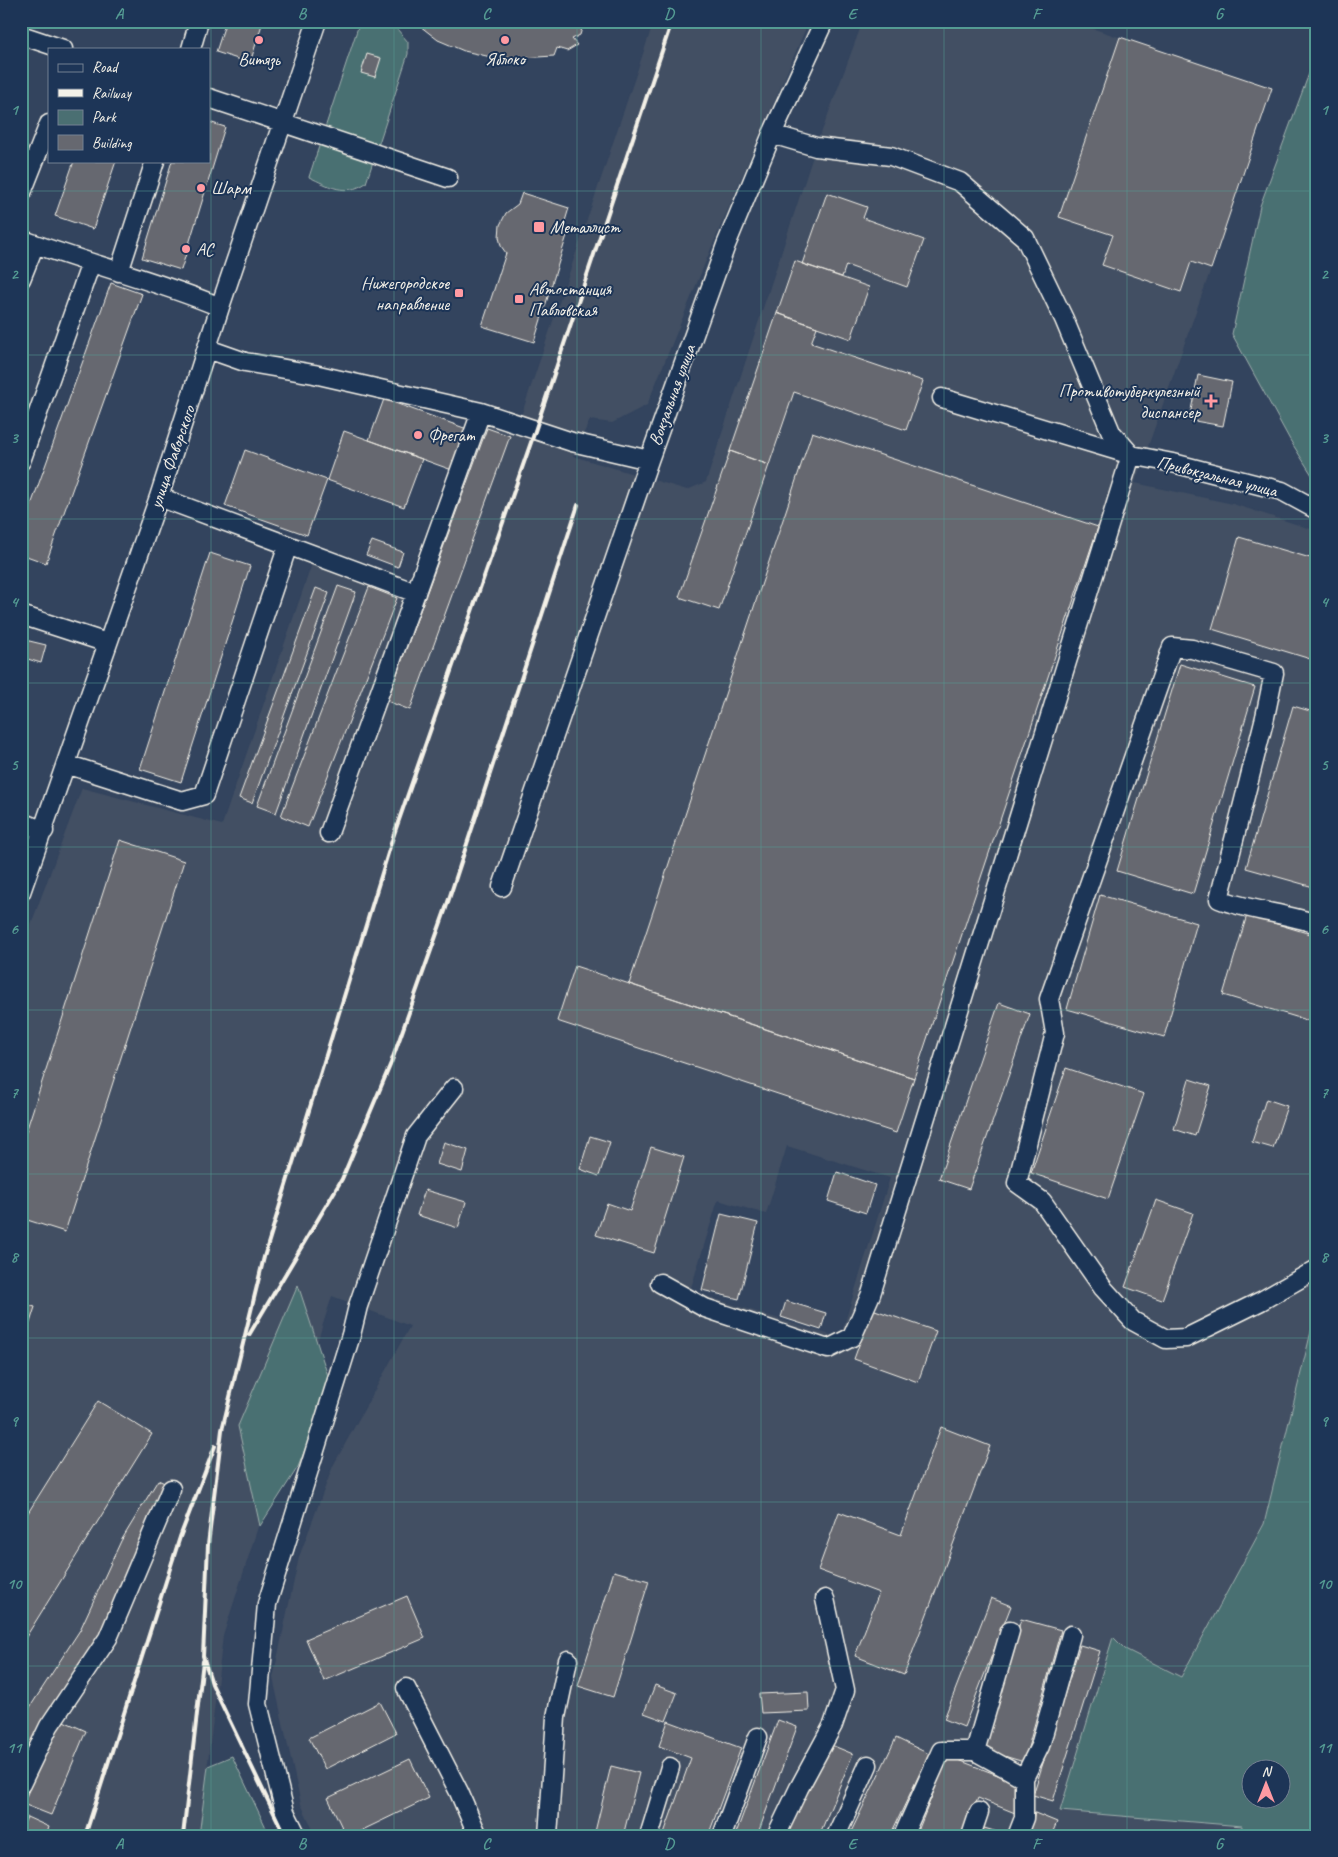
<svg xmlns="http://www.w3.org/2000/svg" width="1338" height="1857" font-family="Caveat,sans-serif">
<style>
.built{fill:#424f63;fill-rule:evenodd}
.green{fill:#4a6f72;stroke:#9fb0ad;fill-rule:evenodd}
.building{fill:#666870;stroke:#f4f1e8}
.lines{fill:none;stroke-linecap:round;stroke-linejoin:round}
.minor-casing{stroke:#f4f1e8;stroke-width:21}
.minor{stroke:#1d3557;stroke-width:18}
.rail{stroke:#f4f1e8;stroke-width:4}
.grid{fill:none;stroke:#549b93;stroke-width:1;stroke-opacity:0.55}
.poi-dot{fill:#ff9aa2;stroke:#1d3557;stroke-width:2}
.labels{text-anchor:middle;stroke-width:4;stroke-linejoin:round;paint-order:stroke}
.poi-label{font-size:18px;fill:#f4f1e8;stroke:#1d3557;text-anchor:start}
.street-label{font-size:18px;fill:#f4f1e8;stroke:#1d3557}
.neatline{fill:none;stroke:#549b93;stroke-width:2}
.grid-label{font-size:16px;text-anchor:middle;font-weight:bold;fill:#549b93}
</style>
<rect width="100%" height="100%" fill="#33445e"/>
<filter id="ink" filterUnits="userSpaceOnUse"><feTurbulence type="fractalNoise" baseFrequency=".02" numOctaves="2"/><feDisplacementMap in="SourceGraphic" scale="10" xChannelSelector="R" yChannelSelector="G"/><feConvolveMatrix kernelMatrix="1 2 1 2 8 2 1 2 1" color-interpolation-filters="sRGB"/></filter>
<g filter="url(#ink)">
<path class="built" d="M 654,21 L 809,21 L 710,251 L 647,405 L 612,423 L 590,420 L 573,456 L 687,490 L 706,482 L 816,147 L 863,21 L 1070,21 L 1272,88 L 1211,269 L 1135,483 L 1233,504 L 1317,531 L 1317,1307 L 1264,1524 L 1181,1677 L 1125,1649 L 1113,1637 L 1060,1811 L 1242,1826 L 1241,1836 L 316,1836 L 301,1804 L 273,1678 L 299,1557 L 333,1466 L 410,1326 L 332,1296 L 223,1636 L 199,1836 L 21,1836 L 21,951 L 82,788 L 222,825 L 315,555 L 415,593 L 478,422 L 519,436 L 518,425 ZM 787,1146 L 890,1178 L 840,1338 L 690,1291 L 718,1200 L 766,1214 Z"/>
<path class="green" d="M 360,21 L 384,21 L 392,23 L 408,42 L 408,54 L 366,183 C 345,197 329,186 309,177 Z
M 1317,52 L 1317,483 L 1290,440 L 1232,334 L 1260,206 Z
M 298,1285 L 331,1385 L 298,1467 L 260,1526 L 238,1426 Z
M 1317,1307 L 1317,1836 L 1241,1836 L 1242,1826 L 1060,1811 L 1113,1637 L 1125,1649 L 1181,1677 L 1264,1524 ZM 1250,1770 L 1280,1770 L 1280,1800 L 1250,1800 Z
M 232,1756 L 270,1836 L 199,1836 L 208,1766 Z"/>
<path class="building" d="M 226,21 L 263,21 L 250,63 L 216,52 Z
M 417,21 L 584,21 L 580,35 L 572,39 L 577,45 L 567,51 L 557,48 L 554,56 L 521,58 L 491,57 L 464,51 L 438,40 L 420,26 Z
M 1120,37 L 1272,88 L 1211,269 L 1191,262 L 1181,292 L 1102,265 L 1113,235 L 1059,217 Z
M 367,54 L 381,58 L 375,77 L 361,73 Z
M 209,122 L 225,127 L 181,270 L 142,258 L 172,161 L 209,161 Z
M 74,161 L 116,161 L 93,229 L 55,216 Z
M 522,193 L 569,208 L 562,231 L 568,232 L 534,342 L 482,326 L 506,253 L 501,246 L 499,237 L 500,225 L 506,213 L 518,204 Z
M 827,193 L 867,207 L 863,218 L 924,240 L 907,287 L 846,265 L 842,277 L 802,264 Z
M 795,261 L 869,287 L 851,339 L 777,313 Z
M 111,283 L 142,294 L 46,563 L 21,554 L 21,533 Z
M 777,313 L 817,327 L 811,343 L 923,381 L 906,430 L 794,392 L 769,465 L 730,451 Z
M 1198,375 L 1232,382 L 1223,426 L 1189,420 Z
M 384,399 L 467,429 L 452,470 L 369,440 Z
M 487,428 L 510,436 L 410,710 L 387,701 Z
M 344,431 L 422,459 L 404,507 L 327,480 Z
M 812,432 L 1098,527 L 914,1078 L 629,984 Z
M 245,450 L 327,480 L 307,535 L 225,506 Z
M 730,451 L 769,465 L 719,610 L 679,597 Z
M 1239,537 L 1317,560 L 1317,661 L 1212,629 Z
M 372,541 L 403,552 L 398,567 L 366,555 Z
M 210,553 L 250,566 L 181,782 L 140,769 Z
M 338,586 L 356,592 L 276,813 L 257,806 Z
M 369,587 L 397,598 L 308,827 L 281,816 Z
M 316,588 L 329,593 L 252,803 L 239,798 Z
M 21,639 L 46,645 L 41,663 L 21,657 Z
M 1180,664 L 1255,687 L 1193,894 L 1117,871 Z
M 1293,706 L 1317,713 L 1317,888 L 1246,868 Z
M 120,840 L 184,861 L 65,1232 L 21,1218 L 21,1147 Z
M 1100,895 L 1197,923 L 1164,1037 L 1067,1009 Z
M 1247,915 L 1317,936 L 1316,1023 L 1223,995 Z
M 575,966 L 914,1078 L 896,1133 L 557,1021 Z
M 999,1003 L 1030,1014 L 969,1189 L 939,1179 Z
M 1066,1068 L 1144,1094 L 1108,1199 L 1031,1173 Z
M 1189,1079 L 1211,1086 L 1195,1136 L 1174,1129 Z
M 1266,1099 L 1287,1106 L 1273,1148 L 1252,1142 Z
M 590,1136 L 610,1142 L 599,1176 L 580,1169 Z
M 444,1142 L 468,1150 L 462,1172 L 437,1164 Z
M 651,1147 L 684,1157 L 654,1253 L 596,1235 L 607,1203 L 630,1211 Z
M 837,1172 L 875,1185 L 866,1213 L 828,1201 Z
M 425,1190 L 466,1202 L 458,1228 L 417,1215 Z
M 1156,1200 L 1193,1213 L 1162,1300 L 1125,1287 Z
M 721,1214 L 758,1223 L 739,1299 L 702,1290 Z
M 786,1301 L 826,1313 L 821,1330 L 781,1317 Z
M 21,1303 L 35,1307 L 21,1351 Z
M 872,1309 L 936,1331 L 918,1382 L 854,1359 Z
M 98,1401 L 152,1434 L 21,1645 L 21,1524 Z
M 941,1427 L 990,1446 L 904,1675 L 855,1656 L 879,1593 L 818,1570 L 839,1512 L 901,1535 Z
M 158,1480 L 169,1485 L 102,1638 L 82,1664 L 21,1760 L 21,1721 L 80,1630 L 121,1541 Z
M 614,1571 L 649,1581 L 613,1697 L 578,1686 Z
M 407,1596 L 425,1638 L 324,1681 L 306,1639 Z
M 991,1598 L 1011,1606 L 964,1727 L 944,1719 Z
M 1021,1619 L 1061,1630 L 1024,1762 L 984,1750 Z
M 1080,1645 L 1100,1651 L 1053,1801 L 1033,1795 Z
M 655,1685 L 677,1693 L 666,1721 L 644,1713 Z
M 808,1692 L 809,1711 L 761,1713 L 759,1694 Z
M 380,1702 L 396,1733 L 325,1769 L 309,1738 Z
M 59,1719 L 86,1731 L 51,1815 L 23,1804 Z
M 778,1720 L 797,1727 L 757,1836 L 735,1836 Z
M 668,1721 L 741,1748 L 708,1836 L 663,1836 L 691,1758 L 659,1746 Z
M 896,1738 L 929,1754 L 890,1836 L 849,1836 Z
M 824,1742 L 853,1754 L 819,1836 L 786,1836 Z
M 948,1756 L 1016,1782 L 1015,1813 L 978,1798 L 963,1836 L 916,1836 Z
M 410,1759 L 429,1798 L 350,1836 L 346,1836 L 328,1798 Z
M 611,1766 L 639,1773 L 623,1836 L 594,1836 Z
M 1035,1813 L 1057,1822 L 1051,1836 L 1026,1836 Z
M 27,1817 L 49,1827 L 46,1836 L 21,1836 L 21,1830 Z
M 981,1827 L 1004,1834 L 1004,1836 L 978,1836 Z"/>
<g class="lines">
<defs>
<path id="minor" d="M 21,35 L 63,49
M 191,49 L 199,21
M 209,98 L 448,178
M 772,134 L 816,147 L 891,156 L 960,182 L 1025,238 L 1064,319 L 1111,432 L 1131,455 L 1173,463 L 1282,491 L 1317,510
M 21,195 L 49,124
M 21,239 C 87,264 156,280 220,307
M 119,272 L 155,161
M 21,279 L 35,244
M 208,349 L 245,362 L 314,374 L 481,412 L 572,442 L 649,460
M 21,461 L 91,263
M 159,497 L 416,593
M 21,615 L 107,643
M 66,764 L 182,801 L 204,795 L 288,545
M 21,822 L 44,831
M 329,833 L 481,412
M 502,887 L 649,460 L 726,245 L 772,134 L 824,21
M 21,892 L 159,497 L 220,307 L 317,21
M 1317,924 C 1285,913 1250,911 1219,899 L 1265,717 L 1274,673 L 1192,649 L 1172,647 L 1049,999 L 1055,1033 L 1017,1183 L 1042,1201 L 1103,1288 L 1133,1321 L 1166,1339 L 1186,1338 L 1261,1301 L 1317,1269
M 660,1283 L 705,1308 L 828,1349 L 852,1337 L 871,1294 L 1131,455 L 942,398
M 406,1688 L 459,1792 L 478,1836
M 975,1751 L 1024,1778 L 1040,1746 L 1071,1635
M 21,1784 L 49,1726 L 108,1638 L 171,1489
M 297,1836 L 285,1812 L 258,1704 L 267,1604 L 351,1335 L 358,1306 L 416,1136 L 454,1088
M 548,1836 L 556,1717 L 568,1660
M 649,1836 L 670,1767
M 722,1836 L 758,1737
M 776,1836 L 799,1788 L 833,1725 L 845,1690 L 825,1599
M 836,1836 L 868,1765
M 903,1836 L 941,1751 L 975,1751 L 1010,1631
M 971,1836 L 979,1812
M 1017,1836 L 1024,1818 L 1024,1778"/>
</defs>
<use href="#minor" class="minor-casing"/>
<use href="#minor" class="minor"/>
<path class="rail" d="M 249,1335 L 342,1179 L 391,1063 L 446,908 L 578,505
M 85,1836 L 180,1537 L 215,1446
M 183,1836 L 203,1661
M 285,1836 L 212,1684 L 203,1656 L 208,1545 L 222,1430 L 264,1257 L 393,837 L 535,431 L 672,21"/>
</g>
</g>
<path class="grid" d="M 211,21 L 211,1836M 394,21 L 394,1836M 577,21 L 577,1836M 761,21 L 761,1836M 944,21 L 944,1836M 1127,21 L 1127,1836M 21,191 L 1317,191M 21,355 L 1317,355M 21,519 L 1317,519M 21,683 L 1317,683M 21,847 L 1317,847M 21,1010 L 1317,1010M 21,1174 L 1317,1174M 21,1338 L 1317,1338M 21,1502 L 1317,1502M 21,1666 L 1317,1666"/>
<g class="poi-dot">
<circle cx="259" cy="40" r="5"/>
<circle cx="505" cy="40" r="5"/>
<circle cx="201" cy="188" r="5"/>
<rect x="533" y="221" width="12" height="12" rx="2.5"/>
<circle cx="186" cy="249" r="5"/>
<rect x="454" y="288" width="10" height="10" rx="2.5"/>
<rect x="514" y="294" width="10" height="10" rx="2.5"/>
<path d="M1208.5 393.5h5v5h5v5h-5v5h-5v-5h-5v-5h5z"/>
<circle cx="418" cy="435" r="5"/>
</g>
<g class="labels">
<g class="poi-label">
<text x="259" y="65" text-anchor="middle">Витязь</text>
<text x="505" y="65" text-anchor="middle">Яблоко</text>
<text x="211" y="194">Шарм</text>
<text x="550" y="233">Металлист</text>
<text x="196" y="255">АС</text>
<text x="449" y="289" text-anchor="end">Нижегородское<tspan x="449" dy="21">направление</tspan></text>
<text x="529" y="295">Автостанция<tspan x="529" dy="21">Павловская</tspan></text>
<text x="1200" y="397" text-anchor="end">Противотуберкулезный<tspan x="1200" dy="21">диспансер</tspan></text>
<text x="428" y="441">Фрегат</text>
</g>
<g class="street-label">
<text transform="translate(672 395) rotate(-70)" y="6">Вокзальная улица</text>
<text transform="translate(172 457) rotate(-71)" y="6">улица Фаворского</text>
<text transform="translate(1217 476) rotate(14)" y="6">Привокзальная улица</text>
</g>
</g>
<rect width="1338" height="1857" fill="none" stroke="#1d3557" stroke-width="55"/>
<rect x="48" y="48" width="162" height="115" fill="#1d3557" stroke="#738091"/>
<rect x="58" y="64" width="25" height="8" fill="#1d3557" stroke="#738091"/>
<text x="92" y="72" font-size="15" fill="#f4f1e8">Road</text>
<rect x="58" y="89" width="25" height="8" fill="#f4f1e8" stroke="#738091"/>
<text x="92" y="98" font-size="15" fill="#f4f1e8">Railway</text>
<rect x="58" y="110" width="25" height="15" fill="#4a6f72" stroke="#738091"/>
<text x="92" y="122" font-size="15" fill="#f4f1e8">Park</text>
<rect x="58" y="135" width="25" height="15" fill="#666870" stroke="#738091"/>
<text x="92" y="148" font-size="15" fill="#f4f1e8">Building</text>
<g transform="translate(1266 1784)"><circle r="24" fill="#1d3557" stroke="#738091"/>
<path d="M0-4L9 19L0 12L-9 19Z" fill="#ff9aa2"/>
<text y="-8" font-size="14" font-weight="bold" text-anchor="middle" fill="#f4f1e8">N</text>
</g>
<rect x="28" y="28" width="1282" height="1802" class="neatline"/>
<g class="grid-label">
<text x="119" y="19">A</text>
<text x="302" y="19">B</text>
<text x="486" y="19">C</text>
<text x="669" y="19">D</text>
<text x="852" y="19">E</text>
<text x="1036" y="19">F</text>
<text x="1219" y="19">G</text>
<text x="14" y="115">1</text>
<text x="1324" y="115">1</text>
<text x="14" y="279">2</text>
<text x="1324" y="279">2</text>
<text x="14" y="443">3</text>
<text x="1324" y="443">3</text>
<text x="14" y="607">4</text>
<text x="1324" y="607">4</text>
<text x="14" y="770">5</text>
<text x="1324" y="770">5</text>
<text x="14" y="934">6</text>
<text x="1324" y="934">6</text>
<text x="14" y="1098">7</text>
<text x="1324" y="1098">7</text>
<text x="14" y="1262">8</text>
<text x="1324" y="1262">8</text>
<text x="14" y="1426">9</text>
<text x="1324" y="1426">9</text>
<text x="14" y="1589">10</text>
<text x="1324" y="1589">10</text>
<text x="14" y="1753">11</text>
<text x="1324" y="1753">11</text>
<text x="119" y="1849">A</text>
<text x="302" y="1849">B</text>
<text x="486" y="1849">C</text>
<text x="669" y="1849">D</text>
<text x="852" y="1849">E</text>
<text x="1036" y="1849">F</text>
<text x="1219" y="1849">G</text>
</g>
</svg>
